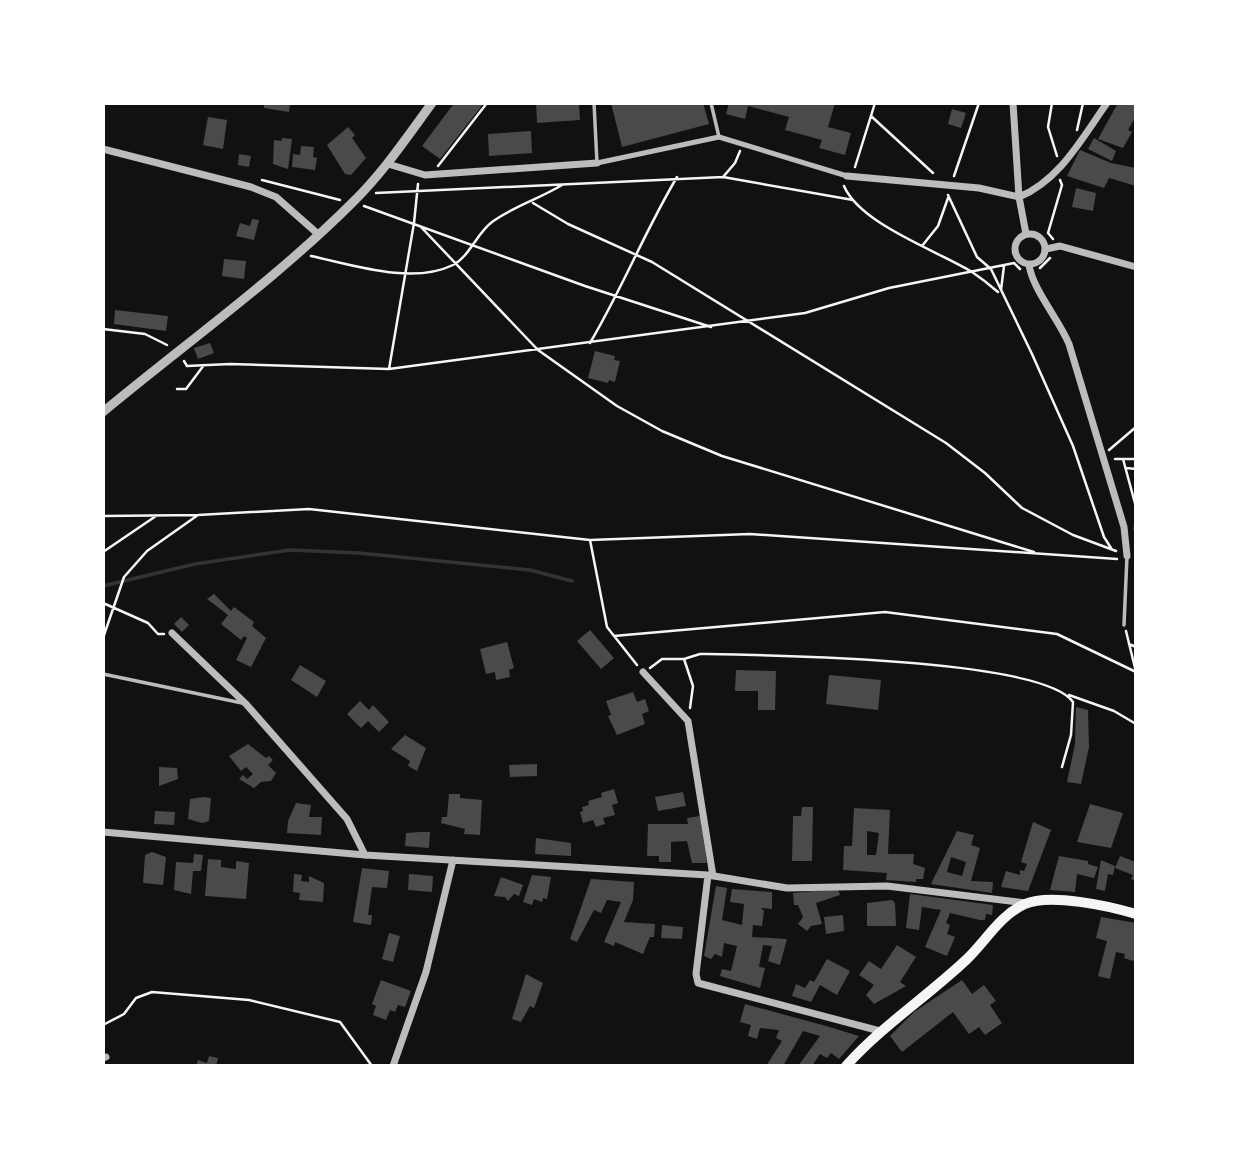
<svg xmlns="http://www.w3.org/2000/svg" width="1239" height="1169" font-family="Quicksand,sans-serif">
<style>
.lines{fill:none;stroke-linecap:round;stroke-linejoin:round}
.stream{stroke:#333;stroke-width:3.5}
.building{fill:#4a4a4a;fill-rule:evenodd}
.path{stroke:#f5f5f5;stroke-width:2.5}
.service{stroke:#bcbcbc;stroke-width:3.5}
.pedestrian{stroke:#bcbcbc;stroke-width:5}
.minor{stroke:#bcbcbc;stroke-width:7}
.tertiary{stroke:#bcbcbc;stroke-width:9}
.secondary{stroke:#f5f5f5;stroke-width:10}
</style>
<rect width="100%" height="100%" fill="#111"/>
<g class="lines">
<path class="stream" d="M 103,586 L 195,564 L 290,550 L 359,553 L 530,570 L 572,581"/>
</g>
<path class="building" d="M 264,103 L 290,103 L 289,112 L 264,108 Z
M 457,103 L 484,103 L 440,159 L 422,146 L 452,106 Z
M 536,103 L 579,103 L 580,120 L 537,123 Z
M 611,103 L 703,103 L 709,124 L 622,147 Z
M 729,103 L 835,103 L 828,127 L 851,133 L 845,155 L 819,148 L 822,140 L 785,130 L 789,117 L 748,106 L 745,119 L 726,114 Z
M 1118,103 L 1136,103 L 1136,116 L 1128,130 L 1132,132 L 1123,148 L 1098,139 Z
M 952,109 L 966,113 L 961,128 L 948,124 Z
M 208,117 L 227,120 L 223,149 L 203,145 Z
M 348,127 L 355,135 L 352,138 L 366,158 L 351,175 L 345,174 L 327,145 Z
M 531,131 L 532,153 L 489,156 L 488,134 Z
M 282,138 L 292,139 L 288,169 L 273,164 L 274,140 L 281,141 Z
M 1094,138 L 1116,151 L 1112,161 L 1088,149 Z
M 301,146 L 314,147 L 313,157 L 317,158 L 315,170 L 292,167 L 293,154 L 300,155 Z
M 1080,150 L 1111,163 L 1136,168 L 1136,186 L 1109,178 L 1104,188 L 1067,176 Z
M 239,154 L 251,156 L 249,167 L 238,165 Z
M 1076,188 L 1096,193 L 1093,211 L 1072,207 Z
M 252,219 L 259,220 L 254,240 L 236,236 L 240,223 L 250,226 Z
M 224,259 L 246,261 L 244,279 L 222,276 Z
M 115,310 L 168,316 L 166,331 L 114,324 Z
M 210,343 L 214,353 L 198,359 L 194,348 Z
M 595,351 L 615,356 L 614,360 L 620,361 L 615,382 L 609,380 L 608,383 L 588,378 Z
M 214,594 L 231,611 L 234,607 L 254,622 L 252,626 L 266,638 L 251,667 L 236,660 L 247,638 L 244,636 L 241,640 L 221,624 L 228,615 L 207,599 Z
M 181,617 L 189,625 L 182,632 L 174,624 Z
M 590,630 L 614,658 L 601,669 L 577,641 Z
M 507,642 L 514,668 L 509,670 L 510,677 L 496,680 L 495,672 L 486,674 L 480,649 Z
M 300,665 L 326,681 L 317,697 L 291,680 Z
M 736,670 L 776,671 L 775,710 L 758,710 L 758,691 L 735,691 Z
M 829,675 L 881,680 L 878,710 L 826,704 Z
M 633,692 L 637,702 L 645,699 L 649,711 L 642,714 L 645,724 L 617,735 L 608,716 L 611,715 L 606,701 Z
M 360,701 L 369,710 L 373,705 L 389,722 L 379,732 L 368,721 L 361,728 L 347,714 Z
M 1076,707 L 1088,710 L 1089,747 L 1081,784 L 1067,782 L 1075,744 Z
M 405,735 L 426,748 L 417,771 L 408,766 L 410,761 L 391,749 Z
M 248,744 L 266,758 L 269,756 L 273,760 L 268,765 L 276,773 L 271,781 L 261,782 L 254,788 L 239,779 L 243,775 L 247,779 L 253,774 L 246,767 L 241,771 L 229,756 Z
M 537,764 L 537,776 L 510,777 L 509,765 Z
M 159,767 L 177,768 L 178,779 L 159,786 Z
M 614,789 L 618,803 L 612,805 L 615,815 L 603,818 L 605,824 L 596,827 L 593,820 L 583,823 L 580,812 L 583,811 L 582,807 L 589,805 L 588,801 L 602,797 L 601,793 Z
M 683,792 L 686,806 L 658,811 L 655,797 Z
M 449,794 L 460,794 L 460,798 L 482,800 L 480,835 L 464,834 L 465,829 L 441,823 L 442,817 L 447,817 Z
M 204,797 L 211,798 L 209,821 L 202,823 L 188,819 L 190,799 Z
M 296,803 L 311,805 L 309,817 L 322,817 L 321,835 L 287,833 L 288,821 Z
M 1090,804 L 1123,813 L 1111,848 L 1077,842 Z
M 802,807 L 813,807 L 812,861 L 792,861 L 793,816 L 801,816 Z
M 854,808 L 890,810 L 888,854 L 914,854 L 913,864 L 925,868 L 923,879 L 916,879 L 916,882 L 886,880 L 887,873 L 843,870 L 844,846 L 852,846 ZM 867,831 L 879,833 L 876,855 L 867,855 Z
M 155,811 L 175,812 L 174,825 L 154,824 Z
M 700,816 L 707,863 L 692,863 L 687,841 L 671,842 L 671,862 L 659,862 L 659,856 L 647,856 L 648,824 L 688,824 L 687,818 Z
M 1033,822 L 1051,830 L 1028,891 L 1001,887 L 1006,871 L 1020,875 L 1020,870 L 1024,871 L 1027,864 L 1021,862 Z
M 957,831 L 974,835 L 971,845 L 980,848 L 971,881 L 993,882 L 992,893 L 931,884 ZM 951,857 L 966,862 L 962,876 L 947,872 Z
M 420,832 L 430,832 L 429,848 L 405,846 L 406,833 Z
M 536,838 L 571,843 L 571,856 L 535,854 Z
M 152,852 L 166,857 L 163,885 L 143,883 L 145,855 Z
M 194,854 L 203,855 L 201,871 L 193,871 L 191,894 L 174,890 L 176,862 L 193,863 Z
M 1059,856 L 1088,861 L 1088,864 L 1098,867 L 1094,878 L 1077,874 L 1075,892 L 1050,890 Z
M 1120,856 L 1136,862 L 1136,881 L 1131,879 L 1133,875 L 1115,868 Z
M 208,859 L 221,860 L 221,867 L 228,868 L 236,869 L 236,861 L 249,863 L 246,899 L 205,896 Z
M 1101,860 L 1115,866 L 1113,875 L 1108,874 L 1105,891 L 1096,889 Z
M 362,868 L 389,871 L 387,888 L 372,887 L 368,915 L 372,915 L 371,925 L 353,922 Z
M 294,874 L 302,875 L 301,881 L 309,882 L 309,876 L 324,883 L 323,902 L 299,900 L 300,893 L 293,892 Z
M 409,874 L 433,876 L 432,892 L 408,890 Z
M 532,875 L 551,877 L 547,899 L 543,898 L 542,902 L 534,899 L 532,905 L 523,902 Z
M 501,877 L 523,885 L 519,896 L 514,894 L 508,901 L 505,897 L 494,896 Z
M 591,879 L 634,882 L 633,900 L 624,922 L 655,924 L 654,937 L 650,937 L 643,954 L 615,942 L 614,946 L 604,942 L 621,902 L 607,900 L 601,913 L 594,910 L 577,942 L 570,939 Z
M 716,886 L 727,888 L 722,920 L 742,925 L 744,904 L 730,902 L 732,889 L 772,892 L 772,909 L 761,908 L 764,911 L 762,926 L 753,925 L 752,937 L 787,939 L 780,965 L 768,961 L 772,946 L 763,945 L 759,967 L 765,968 L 760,988 L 720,976 L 722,969 L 731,971 L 737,946 L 724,943 L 722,957 L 715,954 L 711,959 L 704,956 Z
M 838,889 L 840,895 L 816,903 L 822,924 L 811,926 L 807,931 L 798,924 L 803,917 L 798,905 L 794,905 L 793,893 Z
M 910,894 L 993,905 L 992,915 L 986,914 L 985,920 L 980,920 L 950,913 L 946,923 L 950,925 L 947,934 L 955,937 L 947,956 L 925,947 L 941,910 L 922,907 L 919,930 L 906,928 Z
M 892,900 L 895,903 L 896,926 L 867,926 L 867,903 Z
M 843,915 L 844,931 L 826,934 L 824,917 Z
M 1101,917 L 1136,923 L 1136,958 L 1133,961 L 1124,958 L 1125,954 L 1116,952 L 1110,979 L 1098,976 L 1107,941 L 1096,938 Z
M 662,925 L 683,927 L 682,939 L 661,938 Z
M 389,933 L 400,936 L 393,962 L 382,959 Z
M 897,945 L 916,957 L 900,982 L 906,986 L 874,1004 L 866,995 L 874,985 L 859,975 L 869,961 L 881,969 Z
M 827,959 L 850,971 L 837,995 L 820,985 L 811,1002 L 792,996 L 796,984 L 805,988 L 810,980 L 814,982 Z
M 526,974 L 543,983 L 534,1008 L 530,1006 L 521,1022 L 512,1019 Z
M 381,980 L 411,991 L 405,1007 L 398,1005 L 395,1012 L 390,1010 L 386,1020 L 373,1015 L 376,1006 L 372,1004 Z
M 962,980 L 972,994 L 984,985 L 996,1001 L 990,1005 L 1002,1023 L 985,1035 L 979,1027 L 969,1034 L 953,1012 L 902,1052 L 890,1036 L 914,1012 Z
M 745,1004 L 826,1026 L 859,1036 L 839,1059 L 831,1053 L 827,1058 L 820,1054 L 812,1066 L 798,1066 L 820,1036 L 803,1031 L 783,1066 L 766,1066 L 782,1041 L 776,1038 L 779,1030 L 760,1028 L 757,1039 L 748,1036 L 751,1025 L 740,1022 Z
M 209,1056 L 218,1058 L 216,1066 L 196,1066 L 198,1060 L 207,1063 Z"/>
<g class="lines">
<path class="path" d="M 1052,103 L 1048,127 L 1057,156
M 871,116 L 933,173
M 1077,130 L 1083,103
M 438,166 L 487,103
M 855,167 L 875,103
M 954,176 L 979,103
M 723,177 L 853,200
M 262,180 L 340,200
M 844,186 C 860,224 938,251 972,272 C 981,278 990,285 998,292
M 376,193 L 723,177 L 735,163 L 740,151
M 948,195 L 977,257 L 991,269 L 1032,354 L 1073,446 L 1104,537 L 1111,548
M 533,203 L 568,224 L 652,262 L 946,443 L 985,473 L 1022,508 L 1073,535 L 1116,551
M 364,206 L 585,286 L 711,327
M 420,226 L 538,350 L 617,406 L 662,431 L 722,456 L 1034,552
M 1053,239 L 1048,233 L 1062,185 L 1060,180
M 922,246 L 938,226 L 948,198
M 311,256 C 353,265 412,285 453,265 C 469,257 477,233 492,222 C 512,207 539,199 562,185
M 1040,268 L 1050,258
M 1001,290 L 1004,266
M 103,329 L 145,334 L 167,345
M 590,343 C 622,289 645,231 677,177
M 184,361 L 187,366 L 230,364 L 389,369 L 805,313 L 889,288 L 1014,263 L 1020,269
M 389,369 L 414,223 L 418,184
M 177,389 L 186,389 L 204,365
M 1109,450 L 1136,427
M 1115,459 L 1123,459 L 1136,507 L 1135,530
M 1123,459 L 1136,459
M 1126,468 L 1136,469
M 103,516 L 198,515 L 309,509 L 590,540 L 750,534 L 1117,559
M 590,540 L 607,627 L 637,665
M 103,552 L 156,516
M 103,603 L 148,623 L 158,634 L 164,634
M 1126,631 L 1136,672
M 614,636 L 885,612 L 1057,634 L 1136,672
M 103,638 L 124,577 L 147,551 L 198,515
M 1129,644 L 1136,647
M 684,659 L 700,654 C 761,655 1042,658 1073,702 L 1071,735 L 1062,767
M 650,668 L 662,659 L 684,659 L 693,686 L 690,708
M 1069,695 L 1114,711 L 1136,724
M 103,1025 L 124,1014 L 136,998 L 152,992 L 249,1000 L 340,1022 L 372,1066"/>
<path class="service" d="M 594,103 L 597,163
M 711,103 L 719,137
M 1124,625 L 1127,556
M 103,674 L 242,703"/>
<path class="pedestrian" d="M 597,163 L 719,137 L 847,176"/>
<path class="minor" d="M 1013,103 L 1019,197 C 1060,180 1082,138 1107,103
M 103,149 L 251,187 L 276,197 L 318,234
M 388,164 L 425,175 L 597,163
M 847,176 L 979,188 L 1019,197 L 1026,234
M1015 249a15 15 0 1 1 30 0a15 15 0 1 1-30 0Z
M 1046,249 L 1060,246 L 1136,267
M 1029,265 C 1033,290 1058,318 1069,344 L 1124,527 L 1127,556
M 172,633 L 246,704 L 347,819 L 365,855
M 643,672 L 688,721 L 713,876
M 103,832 L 365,855 L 708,875 L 787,888 L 887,886 L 1026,903
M 708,875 L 696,974 L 698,983 L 880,1031
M 103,1058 L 106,1057
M 393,1066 L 426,972 L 453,860"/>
<path class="tertiary" d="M 103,412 C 186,343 276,279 352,203 C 383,173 407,137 432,103"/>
<path class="secondary" d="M 846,1066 C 883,1025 928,996 967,959 C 986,941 1000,915 1025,904 C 1050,893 1109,906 1136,914"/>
</g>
<rect width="1239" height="1169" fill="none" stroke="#ffffff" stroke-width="210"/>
</svg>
